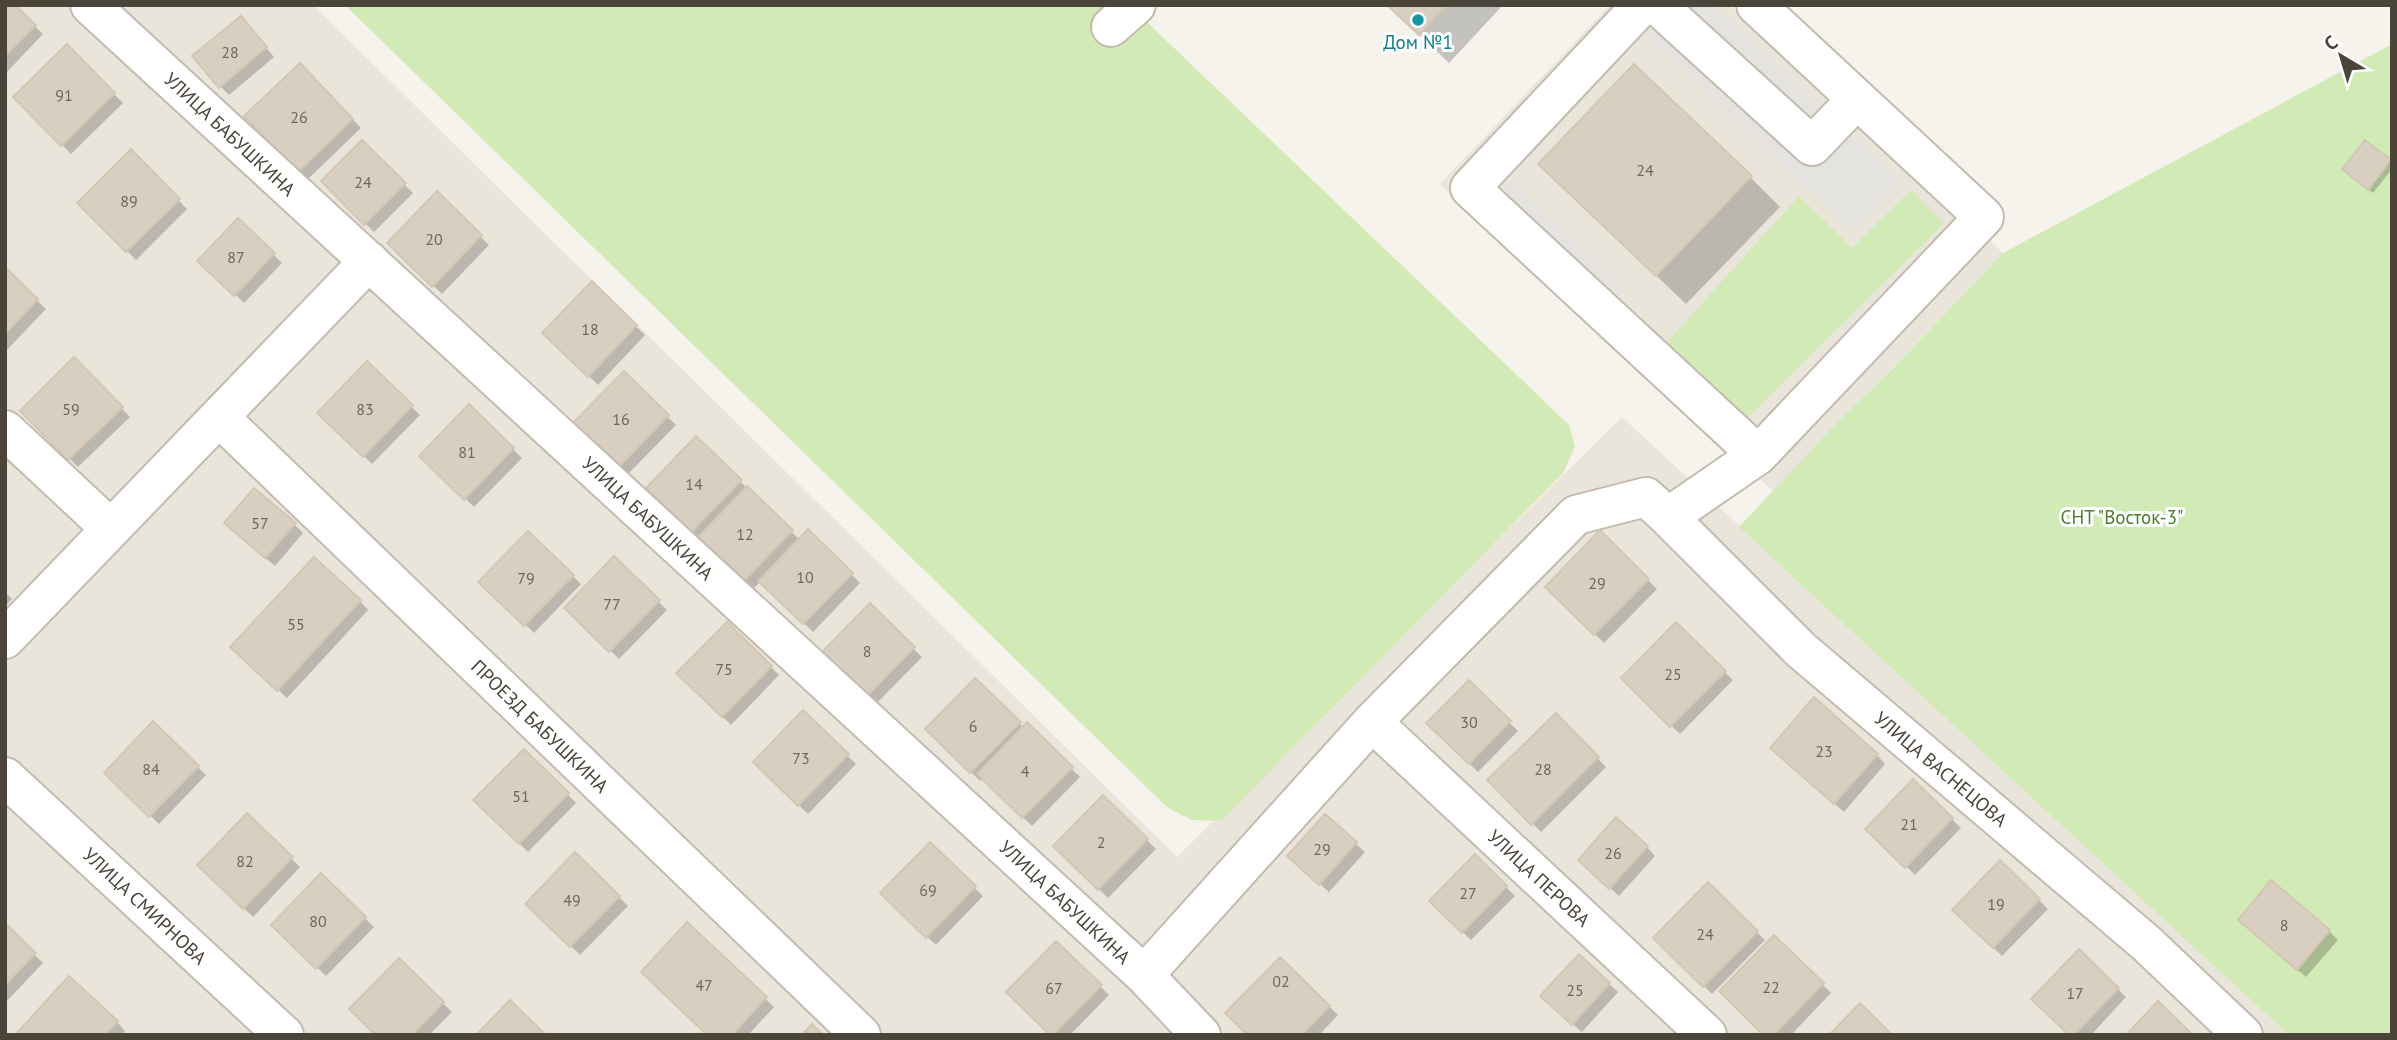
<svg xmlns="http://www.w3.org/2000/svg" width="2397" height="1040" font-family="'PT Sans',sans-serif">
<style>
.residential{fill:#eae5da}
.green{fill:#d2eab5}
.parking{fill:#e5e3e0}
.shadow{fill:#0003}
.building{fill:#d8cfc1;stroke:#d3c7b4;stroke-width:2}
.lines{fill:none;stroke-linecap:round;stroke-linejoin:round}
.minor-casing{stroke:#c2bbae;stroke-width:42}
.minor{stroke:#fff;stroke-width:38}
.culture-dot{fill:#0f9aa8;stroke:#fff;stroke-width:2.5}
.labels{text-anchor:middle;stroke-width:6;stroke-linejoin:round;paint-order:stroke}
.number-label{font-size:16px;fill:#6e675b}
.culture-label{font-size:19px;fill:#0d838f;stroke:#fff}
.street-label{font-size:19px;fill:#4b4439;stroke:#fff}
.park-label{font-size:19px;fill:#4a7f2a;stroke:#fff}
</style>
<rect width="100%" height="100%" fill="#f6f3ec"/>
<path class="residential" d="M 5,5 L 313,5 L 1177,857 L 1622,417 L 2289,1035 L 5,1035 Z
M 1610,5 L 1729,5 L 2003,253 L 1773,491 L 1440,184 Z"/>
<path class="green" d="M 345,5 L 1129,5 L 1544,401 L 1569,425 L 1575,446 L 1563,473 L 1221,821 L 1192,820 L 1168,808 Z
M 2392,44 L 2392,1035 L 2289,1035 L 1739,527 L 1832,428 L 1890,371 L 2003,253 Z
M 1911,190 L 1944,223 L 1735,430 L 1658,352 L 1799,196 L 1852,248 Z"/>
<path class="parking" d="M 1654,5 L 1712,5 L 1899,181 L 1853,231 L 1635,26 Z
M 1503,174 L 1626,289 L 1608,309 L 1485,194 Z"/>
<path class="shadow" d="M 5,5 L 13,5 L 43,34 L 5,74 Z
M 1388,5 L 1503,5 L 1449,63 Z
M 249,27 L 274,57 L 229,95 L 221,87 Z
M 67,47 L 123,103 L 71,154 L 15,97 Z
M 300,65 L 361,128 L 308,179 L 246,116 Z
M 2366,142 L 2392,163 L 2392,169 L 2373,193 L 2348,173 Z
M 362,143 L 413,193 L 374,232 L 323,181 Z
M 131,152 L 187,209 L 136,260 L 80,203 Z
M 1750,177 L 1780,207 L 1686,304 L 1570,193 Z
M 437,194 L 489,245 L 442,294 L 389,243 Z
M 238,220 L 282,263 L 244,303 L 200,261 Z
M 5,270 L 46,309 L 5,352 Z
M 592,284 L 645,335 L 598,385 L 544,333 Z
M 74,360 L 130,417 L 78,467 L 22,411 Z
M 367,364 L 420,415 L 372,464 L 320,413 Z
M 624,374 L 676,425 L 628,474 L 576,423 Z
M 469,407 L 522,458 L 474,507 L 421,456 Z
M 696,438 L 800,540 L 808,531 L 860,583 L 813,632 L 761,581 L 753,589 L 648,488 Z
M 294,524 L 303,533 L 275,566 L 235,532 Z
M 529,533 L 581,584 L 534,633 L 481,582 Z
M 1600,533 L 1657,589 L 1604,643 L 1547,587 Z
M 614,559 L 667,610 L 619,659 L 567,608 Z
M 5,592 L 12,599 L 5,606 Z
M 360,601 L 368,610 L 287,698 L 241,656 Z
M 870,606 L 922,657 L 874,706 L 822,655 Z
M 727,624 L 779,675 L 731,725 L 679,673 Z
M 1676,625 L 1733,680 L 1680,734 L 1623,678 Z
M 975,680 L 1024,728 L 1027,725 L 1080,777 L 1032,826 L 983,778 L 980,781 L 928,729 Z
M 1469,683 L 1518,731 L 1478,772 L 1429,723 Z
M 803,712 L 856,764 L 808,814 L 755,762 Z
M 1556,716 L 1606,767 L 1541,832 L 1490,780 Z
M 153,724 L 206,775 L 159,824 L 106,773 Z
M 524,751 L 576,803 L 528,852 L 476,800 Z
M 1877,755 L 1885,764 L 1844,812 L 1781,757 Z
M 1913,782 L 1961,828 L 1915,875 L 1868,829 Z
M 1103,797 L 1156,849 L 1108,898 L 1055,846 Z
M 247,816 L 300,867 L 253,917 L 200,865 Z
M 1325,816 L 1365,852 L 1329,892 L 1298,865 Z
M 930,844 L 983,896 L 936,945 L 882,893 Z
M 1647,847 L 1655,856 L 1619,896 L 1589,869 Z
M 575,854 L 628,906 L 580,955 L 527,903 Z
M 1475,856 L 1515,896 L 1471,940 L 1431,901 Z
M 2000,862 L 2048,909 L 2002,956 L 1955,910 Z
M 321,876 L 374,927 L 326,976 L 273,925 Z
M 1708,884 L 1765,940 L 1712,994 L 1655,938 Z
M 687,925 L 774,1007 L 748,1035 L 709,1035 Z
M 5,926 L 43,963 L 5,1003 Z
M 2249,929 L 2329,931 L 2338,940 L 2306,977 Z
M 1774,937 L 1831,993 L 1791,1035 L 1765,1035 Z
M 1056,943 L 1109,995 L 1070,1035 L 1052,1035 Z
M 2079,951 L 2126,997 L 2091,1035 L 2071,1035 Z
M 1280,959 L 1338,1015 L 1319,1035 L 1250,1035 Z
M 399,960 L 452,1012 L 429,1035 L 377,1035 Z
M 1609,984 L 1618,992 L 1582,1032 L 1551,1005 Z
M 117,1022 L 125,1031 L 122,1035 L 17,1035 Z"/>
<path class="building" d="M 5,5 L 15,5 L 36,25 L 5,56 Z
M 1387,5 L 1447,5 L 1419,35 Z
M 241,16 L 267,47 L 219,88 L 192,56 Z
M 67,44 L 115,93 L 61,146 L 13,97 Z
M 300,63 L 353,119 L 298,172 L 244,116 Z
M 1634,64 L 1752,176 L 1656,276 L 1538,164 Z
M 362,140 L 406,183 L 364,225 L 321,181 Z
M 2365,140 L 2391,160 L 2368,190 L 2342,169 Z
M 131,149 L 180,199 L 126,252 L 77,203 Z
M 437,191 L 482,235 L 432,287 L 387,243 Z
M 238,218 L 275,253 L 234,296 L 197,261 Z
M 5,267 L 38,299 L 5,334 Z
M 592,281 L 637,325 L 588,377 L 542,333 Z
M 74,357 L 123,407 L 68,460 L 20,411 Z
M 367,361 L 413,405 L 363,457 L 317,413 Z
M 624,371 L 669,415 L 619,467 L 573,423 Z
M 469,404 L 514,448 L 464,500 L 419,456 Z
M 696,436 L 742,480 L 691,532 L 646,488 Z
M 747,486 L 793,530 L 743,582 L 697,538 Z
M 254,488 L 296,523 L 265,558 L 224,523 Z
M 808,529 L 853,573 L 803,624 L 758,581 Z
M 1600,530 L 1649,579 L 1594,635 L 1545,587 Z
M 528,531 L 574,575 L 524,626 L 478,582 Z
M 614,556 L 660,600 L 609,652 L 564,608 Z
M 314,557 L 361,600 L 277,691 L 230,647 Z
M 870,603 L 915,647 L 864,699 L 819,655 Z
M 727,622 L 772,666 L 722,717 L 676,673 Z
M 1676,622 L 1726,671 L 1670,727 L 1621,678 Z
M 975,678 L 1021,722 L 970,773 L 925,729 Z
M 1469,680 L 1511,721 L 1469,764 L 1426,723 Z
M 1814,697 L 1878,754 L 1834,804 L 1770,748 Z
M 803,710 L 849,754 L 798,806 L 753,762 Z
M 1556,713 L 1599,757 L 1531,825 L 1487,780 Z
M 153,721 L 199,766 L 149,817 L 104,773 Z
M 1027,722 L 1073,767 L 1022,818 L 977,774 Z
M 524,749 L 569,793 L 519,844 L 473,800 Z
M 1913,779 L 1953,818 L 1905,868 L 1865,829 Z
M 1103,795 L 1148,839 L 1098,890 L 1053,846 Z
M 247,813 L 293,857 L 243,909 L 197,865 Z
M 1325,814 L 1357,842 L 1319,885 L 1287,856 Z
M 1616,817 L 1648,846 L 1609,889 L 1578,860 Z
M 930,842 L 976,886 L 926,938 L 880,893 Z
M 575,852 L 620,896 L 570,947 L 525,904 Z
M 1475,854 L 1507,886 L 1462,933 L 1429,901 Z
M 2000,860 L 2040,899 L 1993,948 L 1952,910 Z
M 321,873 L 366,917 L 316,969 L 271,925 Z
M 2271,880 L 2330,930 L 2297,970 L 2238,920 Z
M 1708,882 L 1758,931 L 1703,987 L 1653,938 Z
M 687,922 L 767,997 L 732,1035 L 707,1035 L 641,972 Z
M 5,923 L 36,953 L 5,985 Z
M 1774,935 L 1824,983 L 1774,1035 L 1763,1035 L 1719,991 Z
M 1056,941 L 1102,985 L 1053,1035 L 1050,1035 L 1006,992 Z
M 2079,949 L 2119,988 L 2074,1035 L 2069,1035 L 2031,999 Z
M 1579,954 L 1610,983 L 1572,1025 L 1540,996 Z
M 1280,957 L 1330,1006 L 1302,1035 L 1247,1035 L 1225,1013 Z
M 399,958 L 444,1002 L 412,1035 L 375,1035 L 349,1009 Z
M 69,976 L 118,1021 L 105,1035 L 15,1035 Z
M 510,1000 L 546,1035 L 476,1035 Z
M 2158,1001 L 2193,1035 L 2126,1035 Z
M 1860,1003 L 1892,1035 L 1829,1035 Z
M 812,1024 L 823,1035 L 802,1035 Z"/>
<g class="lines">
<defs>
<path id="minor" d="M 90,5 L 1144,975 L 1201,1035
M 1642,5 L 1470,188 L 1758,455
M 1657,5 L 1812,146 L 1857,99
M 1111,27 L 1136,5
M 219,417 L 861,1035
M 5,430 L 111,529
M 1668,517 L 1758,455 L 1984,217 L 1756,5
M 5,639 L 369,261
M 1372,722 L 1707,1035
M 5,777 L 284,1035
M 1144,975 L 1372,722 L 1576,515 L 1646,497 L 1668,517 L 1801,650 L 2146,943 L 2243,1035"/>
</defs>
<use href="#minor" class="minor-casing"/>
<use href="#minor" class="minor"/>
</g>
<circle class="culture-dot" cx="1418" cy="20" r="7"/>
<g class="labels">
<g class="number-label">
<text x="230" y="58">28</text>
<text x="64" y="101">91</text>
<text x="299" y="123">26</text>
<text x="1645" y="176">24</text>
<text x="363" y="188">24</text>
<text x="129" y="207">89</text>
<text x="434" y="245">20</text>
<text x="236" y="263">87</text>
<text x="590" y="335">18</text>
<text x="71" y="415">59</text>
<text x="365" y="415">83</text>
<text x="621" y="425">16</text>
<text x="467" y="458">81</text>
<text x="694" y="490">14</text>
<text x="260" y="529">57</text>
<text x="745" y="540">12</text>
<text x="805" y="583">10</text>
<text x="526" y="584">79</text>
<text x="1597" y="589">29</text>
<text x="612" y="610">77</text>
<text x="296" y="630">55</text>
<text x="867" y="657">8</text>
<text x="724" y="675">75</text>
<text x="1673" y="680">25</text>
<text x="1469" y="728">30</text>
<text x="973" y="732">6</text>
<text x="1824" y="757">23</text>
<text x="801" y="764">73</text>
<text x="151" y="775">84</text>
<text x="1543" y="775">28</text>
<text x="1025" y="777">4</text>
<text x="521" y="802">51</text>
<text x="1909" y="830">21</text>
<text x="1101" y="848">2</text>
<text x="1322" y="855">29</text>
<text x="1613" y="859">26</text>
<text x="245" y="867">82</text>
<text x="928" y="896">69</text>
<text x="1468" y="899">27</text>
<text x="572" y="906">49</text>
<text x="1996" y="910">19</text>
<text x="318" y="927">80</text>
<text x="2284" y="931">8</text>
<text x="1705" y="940">24</text>
<text x="1281" y="987">02</text>
<text x="704" y="991">47</text>
<text x="1771" y="993">22</text>
<text x="1054" y="994">67</text>
<text x="1575" y="996">25</text>
<text x="2075" y="999">17</text>
</g>
<g class="culture-label">
<text x="1418" y="49">Дом №1</text>
</g>
<g class="street-label">
<text transform="translate(230 134) rotate(43)" y="7">УЛИЦА БАБУШКИНА</text>
<text transform="translate(648 518) rotate(43)" y="7">УЛИЦА БАБУШКИНА</text>
<text transform="translate(540 726) rotate(44)" y="7">ПРОЕЗД БАБУШКИНА</text>
<text transform="translate(1941 769) rotate(40)" y="7">УЛИЦА ВАСНЕЦОВА</text>
<text transform="translate(1539 878) rotate(43)" y="7">УЛИЦА ПЕРОВА</text>
<text transform="translate(1065 902) rotate(43)" y="7">УЛИЦА БАБУШКИНА</text>
<text transform="translate(145 906) rotate(43)" y="7">УЛИЦА СМИРНОВА</text>
</g>
<g class="park-label">
<text x="2122" y="524">СНТ "Восток-3"</text>
</g>
</g>
<rect width="2397" height="1040" fill="none" stroke="#4b4439" stroke-width="14"/>
<g transform="translate(2341 56) rotate(322)" stroke="#ffffff" stroke-width="5" paint-order="stroke">
<path d="M0-5L12 26L0 18L-12 26Z" fill="#4b4439"/>
<text y="-10" font-size="19" font-weight="bold" text-anchor="middle" fill="#4b4439">С</text>
</g>
</svg>
